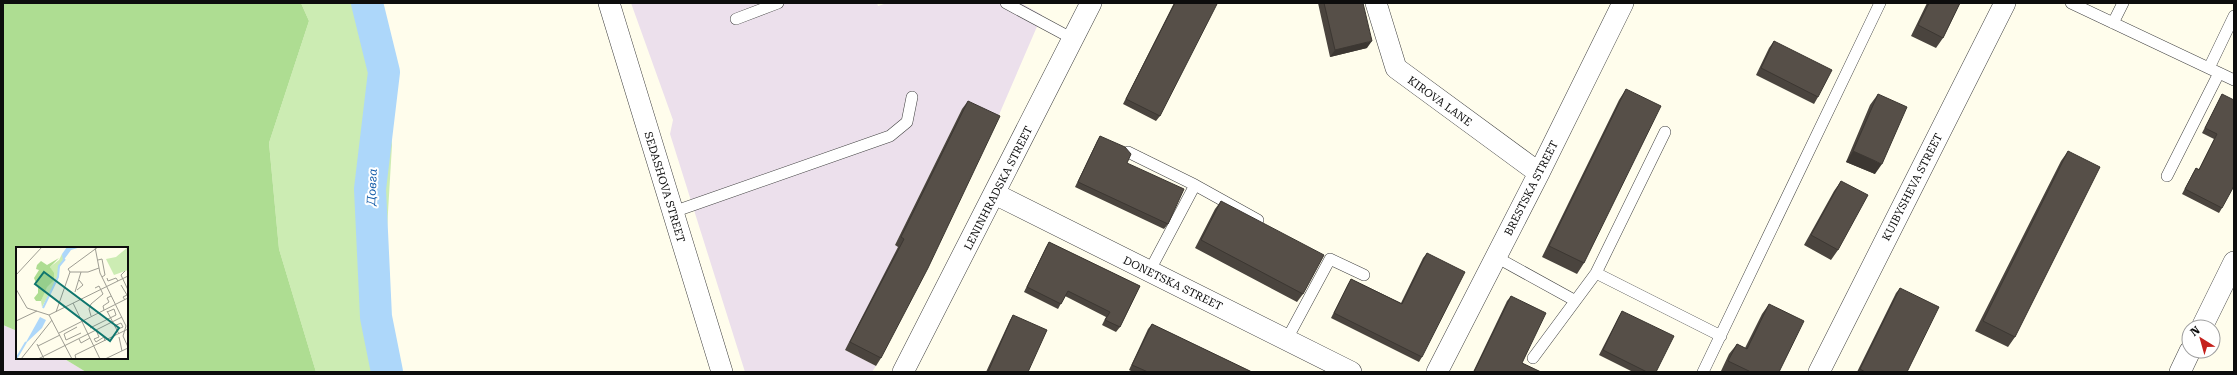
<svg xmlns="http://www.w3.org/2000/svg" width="2237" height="375" font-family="'Roboto Serif',serif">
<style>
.industrial{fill:#ece0ec}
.green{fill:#ccecb3}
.forest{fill:#aedd92}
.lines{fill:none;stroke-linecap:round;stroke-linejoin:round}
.river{stroke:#add7fa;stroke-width:32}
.service-casing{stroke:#404040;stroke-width:12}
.minor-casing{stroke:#404040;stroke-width:22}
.service{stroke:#fff;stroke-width:11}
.minor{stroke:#fff;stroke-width:21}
.wall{fill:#4a443e}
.shaded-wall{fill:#3c3732}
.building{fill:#564f48;stroke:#3c3732}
.labels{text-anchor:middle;stroke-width:4;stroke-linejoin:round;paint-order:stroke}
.street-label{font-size:11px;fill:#0d0d0d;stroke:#fff}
.water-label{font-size:12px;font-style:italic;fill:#0e58a6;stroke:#fff}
.inset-river{fill:none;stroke:#add7fa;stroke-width:2}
.inset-road{fill:none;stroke:#9e9d93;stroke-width:1}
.view{fill:#0f766e;fill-opacity:0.15;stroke:#0f766e;stroke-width:2}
.inset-edge{fill:none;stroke:#0d0d0d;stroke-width:2}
</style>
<rect width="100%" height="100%" fill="#fffdec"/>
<path class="industrial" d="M 631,3 L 877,3 L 878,6 L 887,3 L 1021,3 L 1042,15 L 995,124 L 962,109 L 895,245 L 910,252 L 845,350 L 876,366 L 872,372 L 745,372 L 670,134 L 673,120 Z
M 3,325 L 17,331 L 17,358 L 63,358 L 86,372 L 3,372 Z"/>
<path class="green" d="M 301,3 L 380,3 L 384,72 L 392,145 L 387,229 L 376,317 L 392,372 L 316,372 L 279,249 L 269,143 L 309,21 Z"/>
<path class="forest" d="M 3,3 L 301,3 L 309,21 L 269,143 L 279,249 L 316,372 L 86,372 L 63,358 L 127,358 L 127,248 L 17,248 L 17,331 L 3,325 Z"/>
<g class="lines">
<path class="river" d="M 367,3 L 384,72 L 370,189 L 376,317 L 387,372"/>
<defs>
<path id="service" d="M 1006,3 L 1073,39
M 2071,3 L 2234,80
M 736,19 L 778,3
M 2113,23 L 2123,3
M 2209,68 L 2234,16
M 1128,152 L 1195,185 L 1258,220
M 2167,176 L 2219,73
M 673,212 L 890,136 L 907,122 L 912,97
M 1496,257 L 1574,300
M 1149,272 L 1195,185
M 1596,273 L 1721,336
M 1287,339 L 1330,259 L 1364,275
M 1533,358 L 1596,273 L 1665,132
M 1703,372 L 1880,3"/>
<path id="minor" d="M 609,3 L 722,372
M 1376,3 L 1396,68 L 1539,173
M 995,194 L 1351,372
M 2202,327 L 2234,262
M 903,372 L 1091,3
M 1437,372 L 1539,173 L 1623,3
M 1819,372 L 2005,3
M 2180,372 L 2190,351"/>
</defs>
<use href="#service" class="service-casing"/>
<use href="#minor" class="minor-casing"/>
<use href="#service" class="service"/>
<use href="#minor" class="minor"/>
</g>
<path class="wall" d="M 1174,3 L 1214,3 L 1160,116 L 1156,121 L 1123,104 Z
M 1318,3 L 1363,3 L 1367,48 L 1330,57 Z
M 1927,3 L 1960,3 L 1943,38 L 1936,48 L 1911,36 Z
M 1774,41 L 1818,97 L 1814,104 L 1756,75 L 1769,48 Z
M 1626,89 L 1584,263 L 1577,274 L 1542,257 L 1619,100 Z
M 1878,94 L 1875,174 L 1846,162 L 1870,105 Z
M 2222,94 L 2222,208 L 2219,213 L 2182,194 L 2193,173 L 2196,168 L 2199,169 L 2214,139 L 2202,133 L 2219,100 Z
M 968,101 L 881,358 L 876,366 L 845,350 L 898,247 L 895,245 L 962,109 Z
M 1100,136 L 1127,163 L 1168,224 L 1164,229 L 1075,187 L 1097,141 Z
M 2068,151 L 2015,337 L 2008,347 L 1975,331 L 2061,161 Z
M 1841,181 L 1838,250 L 1831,260 L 1804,245 L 1834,191 Z
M 1221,201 L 1303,294 L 1297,302 L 1195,248 L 1215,209 Z
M 1049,242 L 1140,286 L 1120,327 L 1116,332 L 1102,325 L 1106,317 L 1065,296 L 1058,309 L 1024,292 L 1046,247 Z
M 1427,253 L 1422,357 L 1419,362 L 1331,318 L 1348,284 L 1351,279 L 1401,303 L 1423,258 Z
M 1900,288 L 1907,372 L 1857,372 L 1896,293 Z
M 1511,296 L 1522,363 L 1541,372 L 1473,372 L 1507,301 Z
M 1769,304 L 1779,372 L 1723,372 L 1721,371 L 1729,354 L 1737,344 L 1745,348 L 1762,314 Z
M 1622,311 L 1656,372 L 1633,372 L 1599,355 L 1619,316 Z
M 1013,315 L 1028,372 L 986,372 L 1010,320 Z
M 1152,324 L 1252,372 L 1133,372 L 1129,370 L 1148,329 Z"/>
<path class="shaded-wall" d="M 1372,41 L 1367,48 L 1330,57 L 1335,50 Z
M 1853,151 L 1882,164 L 1875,174 L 1846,162 Z"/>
<path class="building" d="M 1175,3 L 1214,3 L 1217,4 L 1160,116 L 1126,99 Z
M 1324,3 L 1363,3 L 1372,41 L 1335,50 Z
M 1929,3 L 1960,3 L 1943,38 L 1918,25 Z
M 1774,41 L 1832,70 L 1818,97 L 1761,68 Z
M 1626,89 L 1661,106 L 1584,263 L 1549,246 Z
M 1878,94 L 1907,107 L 1882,164 L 1853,151 Z
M 2222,94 L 2234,100 L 2234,186 L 2222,208 L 2185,189 L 2196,168 L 2199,170 L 2217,134 L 2205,128 Z
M 968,101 L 1000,116 L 928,268 L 881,358 L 850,342 L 904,239 L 901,237 Z
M 1100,136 L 1125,147 L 1131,154 L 1127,163 L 1184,189 L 1168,224 L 1078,182 Z
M 2068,151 L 2100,167 L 2015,337 L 1983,321 Z
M 1841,181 L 1868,195 L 1838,250 L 1811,235 Z
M 1221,201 L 1324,255 L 1303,294 L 1201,240 Z
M 1049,242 L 1140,286 L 1120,327 L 1105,320 L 1110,312 L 1068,291 L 1061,304 L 1027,287 Z
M 1427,253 L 1465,272 L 1422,357 L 1334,313 L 1351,279 L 1402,304 Z
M 1900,288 L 1939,307 L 1907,372 L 1865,372 L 1860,369 Z
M 1511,296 L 1546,313 L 1522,363 L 1541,372 L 1474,372 Z
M 1769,304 L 1804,321 L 1779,372 L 1751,372 L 1728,361 L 1737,344 L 1747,349 Z
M 1622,311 L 1674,336 L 1656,372 L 1647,372 L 1603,350 Z
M 1013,315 L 1047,330 L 1028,372 L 988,372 Z
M 1152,324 L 1252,372 L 1148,372 L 1132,365 Z"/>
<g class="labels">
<g class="street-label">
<text transform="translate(1440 101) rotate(36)" y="4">KIROVA LANE</text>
<text transform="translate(665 187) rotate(73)" y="4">SEDASHOVA STREET</text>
<text transform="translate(1912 187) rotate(-63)" y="4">KUIBYSHEVA STREET</text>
<text transform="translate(998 188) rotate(-63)" y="4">LENINHRADSKA STREET</text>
<text transform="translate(1531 188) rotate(-63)" y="4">BRESTSKA STREET</text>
<text transform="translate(1173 283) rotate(26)" y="4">DONETSKA STREET</text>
</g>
<g class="water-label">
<text transform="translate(372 187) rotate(-87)" y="4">Довга</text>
</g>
</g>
<g transform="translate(16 247)">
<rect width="112" height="112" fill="#fffdec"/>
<path d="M 112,0 L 112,23 L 98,28 L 90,12 L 100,10 ZM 46,7 L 48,11 L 43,22 L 42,32 L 26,60 L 25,54 L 36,24 L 34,20 L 43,13 Z" fill="#ccecb3"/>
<path d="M 43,11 L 34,20 L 38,26 L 38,33 L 31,40 L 25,54 L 20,54 L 18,51 L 22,46 L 22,41 L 18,31 L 23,23 L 20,22 L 21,18 L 25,14 L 31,18 Z" fill="#aedd92"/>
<path d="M 51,0 L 65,0 L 55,3 L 47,14 L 46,7 ZM 24,70 L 30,73 L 26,81 L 9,97 Z" fill="#add7fa"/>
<path class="inset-river" d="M 27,61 L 42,30 L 43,19 L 49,12M 0,112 L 10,95"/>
<path class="inset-road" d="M 79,0 L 84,26 L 110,79 L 107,89 L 112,100M 82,13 L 86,12 L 89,28 L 86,30M 109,24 L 105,28 L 112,43M 54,25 L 72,25 L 83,21M 0,28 L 26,0M 91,31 L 92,34 L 100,31 L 102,34M 105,38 L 111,48 L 107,50 L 109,53M 0,42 L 11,61 L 33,68M 61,43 L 67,38 L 63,33M 59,45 L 65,25M 57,56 L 84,112M 88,63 L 87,59 L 93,55 L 91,51 L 95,49M 91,64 L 103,87M 40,65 L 54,25 L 52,22 L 82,0M 33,68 L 112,29M 33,68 L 56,112M 75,69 L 73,62 L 75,57 L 87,47 L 83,39 L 79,41M 0,74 L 21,64M 98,79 L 105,76 L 107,80 L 100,83M 61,80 L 48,87 L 50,93 L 65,86M 74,81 L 100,68 L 98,62 L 91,65M 80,83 L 83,90 L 78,92 L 80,95 L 88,90 L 89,94M 43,86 L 112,51M 103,90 L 106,104M 63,92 L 65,96 L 74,91M 21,97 L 28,112M 22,99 L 44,88M 5,112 L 36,73M 22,112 L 106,70M 60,112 L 59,108 L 112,82M 89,112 L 112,101"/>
<path class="view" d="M 28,25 L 103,81 L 94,94 L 19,37 Z"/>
<rect width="112" height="112" class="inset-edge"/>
</g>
<rect width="2237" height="375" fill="none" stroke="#0d0d0d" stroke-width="8"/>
<g transform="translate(2201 339) rotate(323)"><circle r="19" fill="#ffffff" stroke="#9e9e9e"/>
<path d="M0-3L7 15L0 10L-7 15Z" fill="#c5211c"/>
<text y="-6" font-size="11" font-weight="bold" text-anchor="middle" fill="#0d0d0d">N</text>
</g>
</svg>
